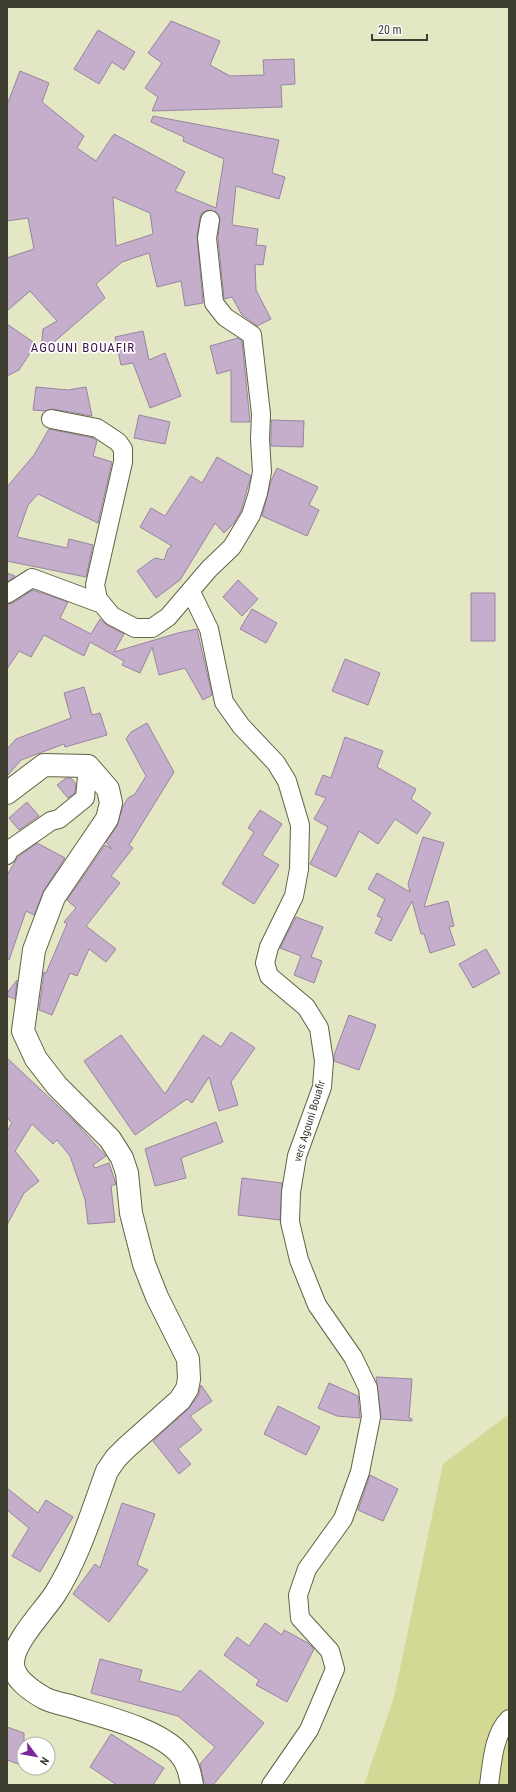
<svg xmlns="http://www.w3.org/2000/svg" width="516" height="1792" font-family="'Roboto Condensed',sans-serif">
<style>
.green{fill:#d3d995}
.building{fill:#c4aecc;stroke:#9984a0;fill-rule:evenodd}
.lines{fill:none;stroke-linecap:round;stroke-linejoin:round}
.minor-casing{stroke:#616344;stroke-width:20}
.secondary-casing{stroke:#616344;stroke-width:24}
.minor{stroke:#fff;stroke-width:18}
.secondary{stroke:#fff;stroke-width:22}
.labels{text-anchor:middle;stroke-width:3.5;stroke-linejoin:round;paint-order:stroke}
.street-label{font-size:11px;fill:#3d3e30;stroke:#fff}
.quarter-label{font-size:13px;letter-spacing:1px;fill:#3d154a;stroke:#fff}
</style>
<rect width="100%" height="100%" fill="#e3e7c3"/>
<path class="green" d="M 509,1414 L 509,1785 L 364,1785 L 394,1697 L 443,1464 Z"/>
<path class="building" d="M 171,21 L 220,41 L 210,65 L 230,76 L 264,75 L 263,60 L 294,59 L 295,84 L 281,85 L 282,107 L 152,111 L 158,97 L 145,88 L 162,63 L 148,53 Z
M 98,30 L 135,52 L 124,70 L 112,62 L 99,84 L 74,69 Z
M 20,71 L 49,83 L 42,102 L 84,136 L 77,148 L 96,161 L 114,134 L 185,172 L 175,191 L 216,208 L 224,159 L 183,141 L 184,137 L 151,122 L 153,116 L 279,140 L 272,173 L 285,177 L 279,199 L 236,186 L 232,225 L 258,229 L 256,245 L 266,246 L 263,265 L 255,264 L 256,290 L 271,319 L 257,326 L 242,315 L 232,297 L 224,299 L 218,238 L 220,217 L 216,212 L 207,210 L 202,213 L 200,218 L 197,236 L 203,303 L 185,306 L 181,281 L 157,287 L 149,253 L 122,262 L 96,284 L 105,298 L 54,342 L 41,351 L 43,329 L 57,321 L 30,291 L 7,311 L 7,258 L 34,249 L 28,218 L 7,221 L 7,105 ZM 113,197 L 150,213 L 153,234 L 116,246 Z
M 7,324 L 36,344 L 19,370 L 7,376 Z
M 143,331 L 149,360 L 165,353 L 181,396 L 150,408 L 133,363 L 121,365 L 115,337 Z
M 238,338 L 242,341 L 250,422 L 231,422 L 231,370 L 217,374 L 210,346 Z
M 36,387 L 68,390 L 86,387 L 92,416 L 53,409 L 45,411 L 33,410 Z
M 139,415 L 170,422 L 165,444 L 134,438 Z
M 271,420 L 304,421 L 303,447 L 271,446 Z
M 49,429 L 93,438 L 97,441 L 93,456 L 112,462 L 98,523 L 38,494 L 28,505 L 17,537 L 67,548 L 69,539 L 93,545 L 86,577 L 7,561 L 7,487 L 34,455 Z
M 217,457 L 251,476 L 241,511 L 234,523 L 224,533 L 215,523 L 180,580 L 156,598 L 137,571 L 155,558 L 164,560 L 168,549 L 172,546 L 140,527 L 151,508 L 165,516 L 191,476 L 202,483 Z
M 277,468 L 318,487 L 309,505 L 319,510 L 307,536 L 262,516 L 271,481 Z
M 7,573 L 15,576 L 7,582 Z
M 238,580 L 258,599 L 242,616 L 223,597 Z
M 33,590 L 68,602 L 60,618 L 91,634 L 100,619 L 107,625 L 124,634 L 114,652 L 178,633 L 197,629 L 212,695 L 203,700 L 185,668 L 159,675 L 152,647 L 140,673 L 122,665 L 124,661 L 90,642 L 84,656 L 44,635 L 31,657 L 19,651 L 7,669 L 7,604 L 13,603 Z
M 471,593 L 495,593 L 495,641 L 471,641 Z
M 252,609 L 277,623 L 266,643 L 240,629 Z
M 345,659 L 380,673 L 368,705 L 332,691 Z
M 84,687 L 92,715 L 100,713 L 107,735 L 65,747 L 64,744 L 21,760 L 7,776 L 7,749 L 16,739 L 71,718 L 64,693 Z
M 147,723 L 174,772 L 129,845 L 133,848 L 111,876 L 120,883 L 86,926 L 116,949 L 106,962 L 89,949 L 77,976 L 70,973 L 52,1015 L 39,1010 L 44,972 L 46,973 L 67,924 L 64,922 L 76,908 L 67,900 L 105,845 L 112,849 L 106,842 L 117,826 L 123,806 L 128,798 L 135,794 L 146,776 L 126,739 L 131,732 Z
M 345,737 L 383,751 L 377,767 L 416,789 L 411,799 L 431,813 L 417,834 L 395,819 L 378,844 L 359,831 L 336,877 L 310,864 L 328,827 L 314,819 L 326,798 L 315,794 L 323,775 L 331,778 Z
M 66,778 L 71,778 L 76,784 L 75,793 L 68,798 L 57,785 Z
M 27,802 L 39,816 L 19,830 L 9,818 Z
M 260,810 L 282,824 L 262,855 L 279,865 L 254,904 L 222,884 L 254,832 L 248,828 Z
M 423,837 L 444,843 L 424,907 L 448,901 L 454,926 L 449,927 L 455,945 L 430,953 L 424,934 L 421,934 L 412,901 L 391,941 L 375,933 L 382,918 L 377,916 L 385,899 L 368,889 L 377,873 L 410,892 L 408,884 Z
M 37,843 L 65,858 L 44,890 L 34,915 L 26,911 L 9,960 L 7,959 L 7,875 L 18,857 Z
M 296,917 L 323,927 L 311,957 L 322,961 L 314,983 L 294,975 L 301,956 L 280,948 Z
M 486,949 L 500,973 L 473,988 L 459,964 Z
M 17,980 L 15,999 L 7,996 L 7,993 Z
M 349,1015 L 376,1025 L 359,1070 L 334,1061 L 334,1055 Z
M 231,1032 L 255,1048 L 231,1082 L 238,1105 L 219,1111 L 209,1077 L 192,1103 L 187,1099 L 135,1135 L 84,1061 L 121,1035 L 165,1094 L 203,1035 L 221,1047 Z
M 7,1058 L 76,1123 L 104,1154 L 106,1156 L 93,1165 L 95,1168 L 109,1163 L 116,1184 L 111,1186 L 115,1222 L 88,1224 L 85,1199 L 70,1156 L 57,1140 L 53,1144 L 32,1124 L 15,1151 L 39,1181 L 24,1193 L 7,1225 L 7,1131 L 12,1123 L 7,1118 Z
M 216,1122 L 223,1142 L 181,1158 L 186,1178 L 155,1186 L 145,1149 Z
M 242,1178 L 282,1183 L 280,1220 L 238,1215 Z
M 376,1377 L 412,1379 L 409,1418 L 412,1419 L 412,1421 L 381,1419 Z
M 329,1383 L 358,1396 L 360,1418 L 337,1416 L 318,1408 Z
M 201,1385 L 212,1401 L 190,1416 L 202,1430 L 178,1449 L 191,1464 L 179,1474 L 153,1441 L 188,1409 L 198,1396 Z
M 278,1406 L 320,1427 L 306,1455 L 264,1434 Z
M 370,1475 L 398,1489 L 383,1521 L 358,1510 Z
M 7,1488 L 38,1513 L 46,1500 L 73,1517 L 40,1572 L 12,1556 L 29,1528 L 7,1510 Z
M 122,1503 L 155,1514 L 137,1565 L 148,1570 L 109,1622 L 73,1594 L 95,1564 L 100,1568 Z
M 265,1623 L 282,1635 L 284,1630 L 308,1643 L 314,1649 L 287,1702 L 256,1685 L 259,1680 L 224,1655 L 237,1637 L 249,1646 Z
M 100,1659 L 142,1670 L 139,1681 L 181,1692 L 200,1670 L 264,1723 L 213,1785 L 207,1785 L 204,1782 L 200,1764 L 215,1747 L 178,1716 L 91,1693 Z
M 7,1727 L 24,1733 L 24,1766 L 7,1760 Z
M 111,1734 L 164,1768 L 153,1785 L 117,1785 L 90,1767 Z"/>
<g class="lines">
<defs>
<path id="minor" d="M 51,419 L 97,428 L 118,442 L 123,449 L 123,462 L 95,585 L 98,599 L 112,616 L 135,628 L 152,628 L 168,617 L 209,569 L 232,547 L 251,515 L 258,493 L 262,472 L 260,439 L 261,414 L 252,335 L 225,317 L 214,303 L 207,238 L 210,220
M 191,592 L 209,629 L 224,702 L 241,726 L 276,763 L 287,781 L 300,825 L 299,869 L 294,896 L 269,947 L 265,963 L 269,976 L 306,1007 L 319,1028 L 324,1061 L 322,1087 L 297,1156 L 291,1192 L 290,1222 L 299,1260 L 317,1305 L 353,1357 L 368,1388 L 371,1417 L 360,1472 L 343,1519 L 307,1569 L 298,1595 L 300,1618 L 330,1651 L 335,1669 L 309,1730 L 271,1785
M 7,594 L 32,578 L 102,604
M 7,855 L 9,850 L 51,821 L 59,819 L 85,798 L 88,766
M 489,1785 C 492,1764 493,1735 509,1719"/>
<path id="secondary" d="M 7,793 L 44,765 L 88,766 L 108,789 L 111,803 L 107,819 L 54,897 L 34,950 L 23,1031 L 36,1059 L 57,1086 L 110,1139 L 122,1158 L 127,1173 L 131,1213 L 144,1264 L 157,1297 L 188,1359 L 189,1379 L 187,1389 L 180,1400 L 126,1448 L 116,1458 L 107,1471 C 92,1512 79,1556 55,1594 C 44,1611 13,1642 13,1663 C 13,1679 32,1691 44,1698 C 52,1702 62,1704 70,1706 C 101,1716 159,1729 180,1754 C 188,1763 190,1774 192,1785"/>
</defs>
<use href="#minor" class="minor-casing"/>
<use href="#secondary" class="secondary-casing"/>
<use href="#minor" class="minor"/>
<use href="#secondary" class="secondary"/>
</g>
<g class="labels">
<g class="street-label">
<text transform="translate(309 1121) rotate(-73)" y="4">vers Agouni Bouafir</text>
</g>
<g class="quarter-label">
<text x="83" y="352">AGOUNI BOUAFIR</text>
</g>
</g>
<rect width="516" height="1792" fill="none" stroke="#3d3e30" stroke-width="16"/>
<g transform="translate(36 1756) rotate(122)"><circle r="19" fill="#ffffff" stroke="#b1b2ac"/>
<path d="M0-3L7 15L0 10L-7 15Z" fill="#7c2797"/>
<text y="-6" font-size="11" font-weight="bold" text-anchor="middle" fill="#3d3e30">N</text>
</g>
<path d="M372 34v6h55v-6" fill="none" stroke="#3d3e30" stroke-width="2"/>
<text x="378" y="34" font-size="12" fill="#3d3e30" stroke="#ffffff" stroke-width="3" paint-order="stroke">20 m</text>
</svg>
